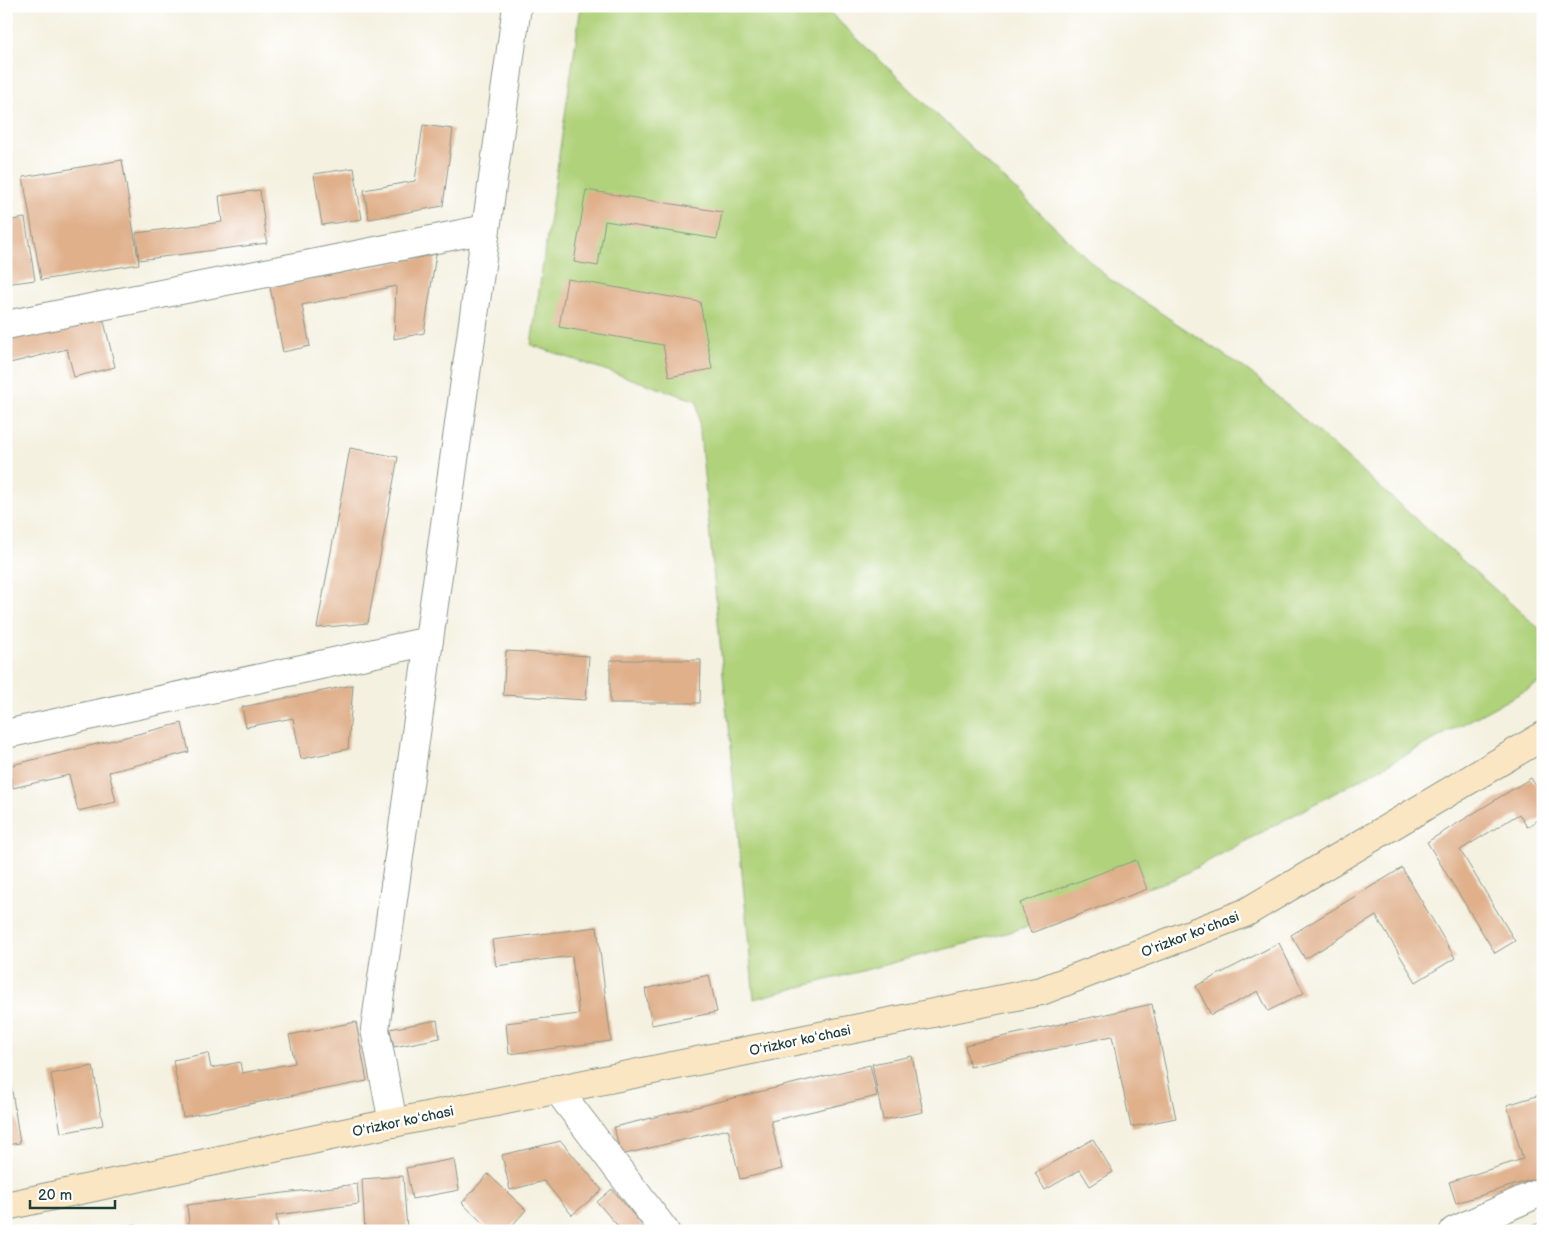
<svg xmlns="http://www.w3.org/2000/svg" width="1549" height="1237" font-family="'Balsamiq Sans',sans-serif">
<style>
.green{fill:#b0d27a;stroke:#688857}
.building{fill:#e0b08b}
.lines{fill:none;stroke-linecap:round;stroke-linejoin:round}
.minor-casing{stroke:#8a978a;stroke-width:30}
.secondary-casing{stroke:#8a978a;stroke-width:30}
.minor{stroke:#fff;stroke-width:28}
.secondary{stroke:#fbe6c4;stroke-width:28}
.labels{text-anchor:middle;stroke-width:5;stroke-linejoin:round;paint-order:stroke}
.street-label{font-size:14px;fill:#1f3d34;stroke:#fff}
</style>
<rect width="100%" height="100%" fill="#fff"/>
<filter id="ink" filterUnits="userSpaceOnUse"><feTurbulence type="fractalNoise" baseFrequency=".02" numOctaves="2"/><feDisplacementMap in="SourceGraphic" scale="10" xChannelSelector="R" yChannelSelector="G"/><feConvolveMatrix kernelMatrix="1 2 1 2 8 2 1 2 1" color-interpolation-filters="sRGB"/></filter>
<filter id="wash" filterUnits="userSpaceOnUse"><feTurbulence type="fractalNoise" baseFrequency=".0096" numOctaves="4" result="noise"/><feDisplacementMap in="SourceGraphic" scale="20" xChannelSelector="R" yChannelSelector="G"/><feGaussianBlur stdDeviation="1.12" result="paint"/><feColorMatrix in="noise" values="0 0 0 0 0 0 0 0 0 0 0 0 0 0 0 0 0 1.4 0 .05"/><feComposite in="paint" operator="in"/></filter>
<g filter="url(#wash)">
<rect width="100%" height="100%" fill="#f4f1e0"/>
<path class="green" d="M 581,6 L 823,6 L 1108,278 L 1250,372 L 1543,632 L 1543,681 L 1175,879 L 1003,934 L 754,999 L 697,401 L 531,345 Z"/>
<g id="blocks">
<path class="building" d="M 423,125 L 453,129 L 443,206 L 369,219 L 364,190 L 415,181 Z
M 122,160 L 139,264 L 41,280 L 23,177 Z
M 354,168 L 362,219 L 322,225 L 314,174 Z
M 260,190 L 267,243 L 139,260 L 136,233 L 222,222 L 219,196 Z
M 586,190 L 722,212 L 717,239 L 605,221 L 598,266 L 574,262 Z
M 25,218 L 35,280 L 6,284 L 6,221 Z
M 436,254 L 424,333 L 394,339 L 396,286 L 302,305 L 310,346 L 283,352 L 270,287 Z
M 567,279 L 700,302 L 712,369 L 669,377 L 663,345 L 559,327 Z
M 102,313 L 115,367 L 74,377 L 67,349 L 6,364 L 6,336 Z
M 350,448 L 398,457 L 368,623 L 317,628 Z
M 506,651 L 589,656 L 586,700 L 503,695 Z
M 610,660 L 701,660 L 700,703 L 610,703 Z
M 353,685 L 348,749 L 301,759 L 293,718 L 246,727 L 242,707 Z
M 182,723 L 189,752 L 109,772 L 116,802 L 78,811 L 69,775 L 13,788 L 8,766 Z
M 1531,778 L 1543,797 L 1543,817 L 1527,827 L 1519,814 L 1460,850 L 1515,941 L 1495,953 L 1427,842 Z
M 1136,860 L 1147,889 L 1031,933 L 1020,903 Z
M 1402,868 L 1455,958 L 1416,982 L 1376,916 L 1305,959 L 1291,935 Z
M 597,927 L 611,1041 L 509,1054 L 506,1023 L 579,1014 L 572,956 L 496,966 L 492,940 Z
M 1279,943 L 1304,993 L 1268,1011 L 1258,991 L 1211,1015 L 1196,986 Z
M 709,975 L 717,1012 L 652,1025 L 645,989 Z
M 1152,1004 L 1176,1118 L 1131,1127 L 1112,1036 L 970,1067 L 965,1045 Z
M 437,1020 L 440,1038 L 394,1047 L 390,1029 Z
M 356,1022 L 367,1081 L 183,1117 L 173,1060 L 208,1053 L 211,1068 L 240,1062 L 242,1073 L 295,1063 L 289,1035 Z
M 912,1056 L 923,1112 L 883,1120 L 872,1064 Z
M 870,1065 L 877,1096 L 771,1121 L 782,1169 L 740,1179 L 728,1129 L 621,1155 L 614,1127 Z
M 93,1066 L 103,1125 L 61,1133 L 51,1074 Z
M 10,1078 L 20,1143 L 6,1145 L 6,1079 Z
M 1543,1094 L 1543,1176 L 1456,1203 L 1449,1182 L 1523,1159 L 1507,1105 Z
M 1093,1139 L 1113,1172 L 1090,1186 L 1080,1170 L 1045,1190 L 1035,1173 Z
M 561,1141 L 602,1190 L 572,1215 L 544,1181 L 510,1190 L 502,1155 Z
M 454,1159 L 459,1190 L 412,1199 L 406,1168 Z
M 488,1174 L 526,1210 L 507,1231 L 491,1231 L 462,1203 Z
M 403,1176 L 407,1229 L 365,1231 L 362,1179 Z
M 357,1184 L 359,1204 L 276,1215 L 279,1231 L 190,1231 L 187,1205 Z
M 612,1189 L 647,1231 L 622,1231 L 597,1202 Z
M 1543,1222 L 1543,1231 L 1525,1231 L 1525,1228 Z
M 136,1224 L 137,1231 L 103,1231 L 103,1230 Z"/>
</g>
</g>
<g filter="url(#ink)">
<use href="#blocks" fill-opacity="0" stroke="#8a978a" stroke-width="1"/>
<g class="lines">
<defs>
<path id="minor" d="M 6,325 L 486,229
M 6,734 L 429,641
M 557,1089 L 665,1231
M 393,1123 L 375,1029 L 517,6
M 1454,1231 L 1543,1191"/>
<path id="secondary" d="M 6,1206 L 358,1130 L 1041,991 L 1245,913 L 1543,736"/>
</defs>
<use href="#minor" class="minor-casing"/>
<use href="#secondary" class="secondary-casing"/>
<use href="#minor" class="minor"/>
<use href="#secondary" class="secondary"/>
</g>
</g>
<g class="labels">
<g class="street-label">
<text transform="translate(1190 934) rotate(-21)" y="5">Oʻrizkor koʻchasi</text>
<text transform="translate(800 1040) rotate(-12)" y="5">Oʻrizkor koʻchasi</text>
<text transform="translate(403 1121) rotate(-12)" y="5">Oʻrizkor koʻchasi</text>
</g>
</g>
<rect width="1549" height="1237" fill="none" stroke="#fff" stroke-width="25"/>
<path d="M30 1200v8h85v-8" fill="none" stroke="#1f3d34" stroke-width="2.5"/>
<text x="38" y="1200" font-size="15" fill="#1f3d34" stroke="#ffffff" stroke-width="4" paint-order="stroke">20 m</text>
</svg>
